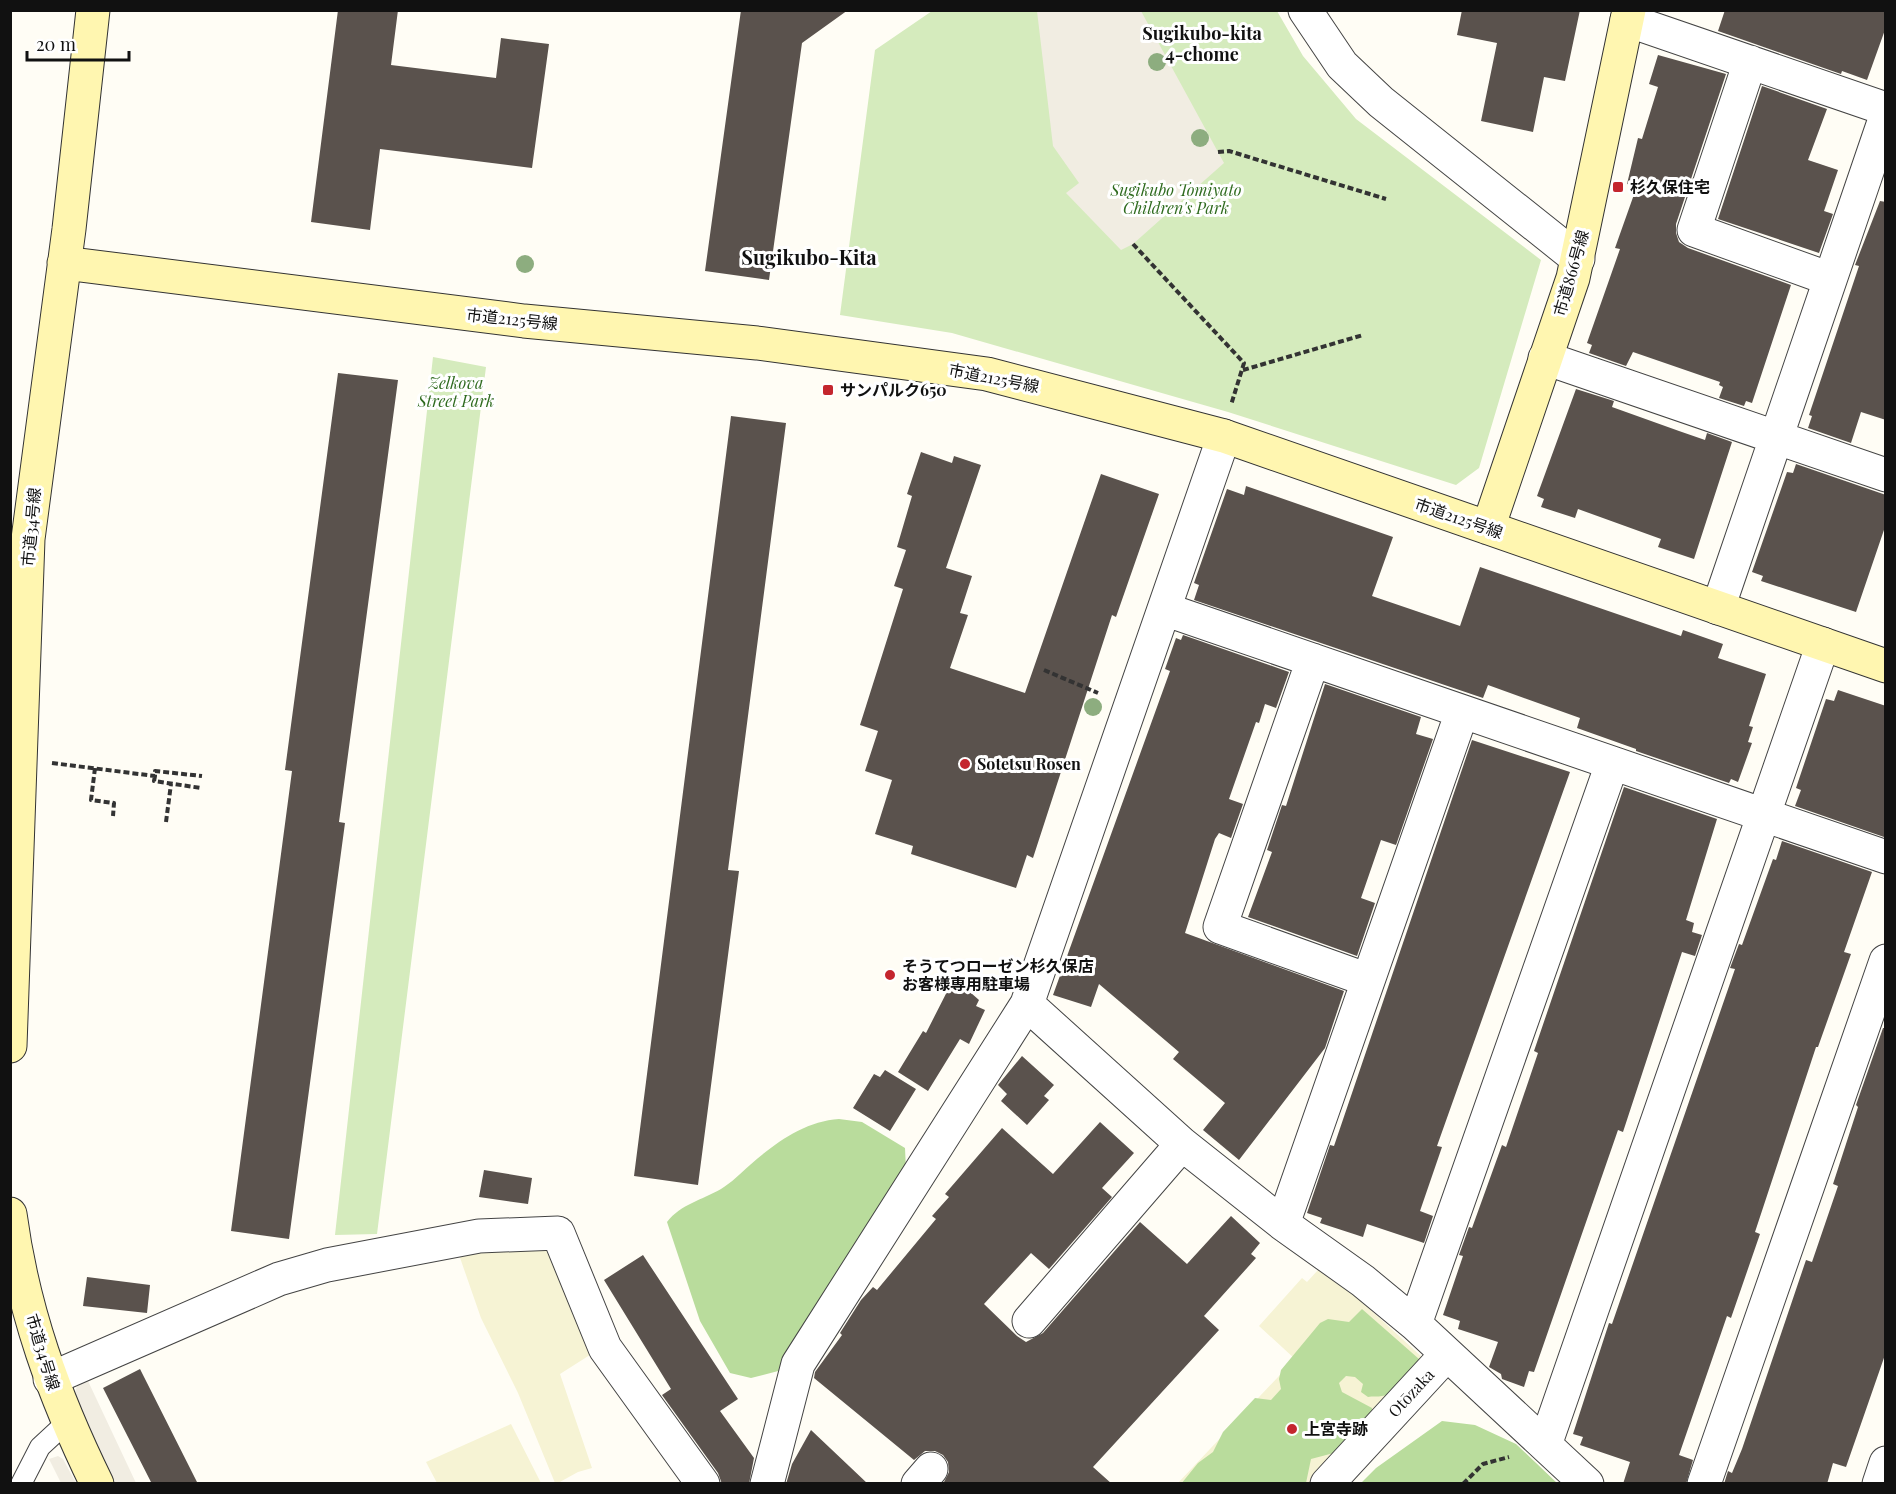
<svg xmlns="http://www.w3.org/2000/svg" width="1896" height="1494" font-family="'Playfair Display','Noto Sans JP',serif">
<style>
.farmland{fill:#f6f3d4}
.green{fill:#d5ebbd}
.forest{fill:#b9dc9c}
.plaza{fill:#f1ede2}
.building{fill:#5a524d}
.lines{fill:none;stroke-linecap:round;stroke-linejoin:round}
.lane-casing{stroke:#444;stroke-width:22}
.street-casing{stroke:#444;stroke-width:35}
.secondary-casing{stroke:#333;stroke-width:35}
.path{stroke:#333;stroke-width:4;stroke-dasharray:6 3;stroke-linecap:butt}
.lane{stroke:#fff;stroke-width:20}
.street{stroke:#fff;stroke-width:33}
.secondary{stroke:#fff6b0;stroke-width:33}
.tree{fill:#8dad7f}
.poi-dot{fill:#c4262e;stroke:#fff;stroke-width:2}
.labels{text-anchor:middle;stroke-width:6;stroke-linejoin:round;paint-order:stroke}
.poi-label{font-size:16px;font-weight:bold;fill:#111;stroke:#fff;text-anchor:start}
.park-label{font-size:16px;font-style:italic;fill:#2f6b1f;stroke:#fff}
.street-label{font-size:16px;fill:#111;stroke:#fff}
.neighbourhood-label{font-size:18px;font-weight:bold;fill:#111;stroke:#fff}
.quarter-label{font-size:20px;font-weight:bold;fill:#111;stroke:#fff}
</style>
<rect width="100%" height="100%" fill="#fffdf5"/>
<path class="farmland" d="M 553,1244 L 593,1353 L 560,1374 L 592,1468 L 578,1472 L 558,1483 L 555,1483 L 518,1393 L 481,1318 L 458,1252 Z
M 1318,1270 L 1360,1300 L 1424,1359 L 1313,1483 L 1177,1484 L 1295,1359 L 1259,1326 L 1302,1278 L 1307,1282 Z
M 511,1424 L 541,1483 L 437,1483 L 426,1462 Z"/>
<path class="green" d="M 932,11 L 1277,11 L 1303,56 L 1356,119 L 1541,260 L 1479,468 L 1456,485 L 1228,412 L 952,333 L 840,315 L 875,50 Z
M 433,357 L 486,367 L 377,1234 L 335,1235 Z"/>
<path class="forest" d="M 839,1119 L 862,1122 L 905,1148 L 906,1170 L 782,1370 L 751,1378 L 730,1373 L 700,1321 L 667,1222 C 681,1204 702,1200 721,1189 C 731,1183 741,1173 750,1165 C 775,1143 805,1121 839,1119 Z
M 1362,1309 L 1419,1359 C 1415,1372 1397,1394 1382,1396 C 1378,1397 1372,1396 1368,1397 L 1361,1392 L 1363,1384 L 1355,1377 L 1346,1376 L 1339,1383 L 1342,1392 L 1372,1408 L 1373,1419 L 1345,1450 L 1311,1459 L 1306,1483 L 1181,1484 L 1198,1463 L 1213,1452 L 1223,1432 L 1255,1398 L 1271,1400 L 1281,1389 L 1279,1379 L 1281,1370 L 1320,1323 L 1328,1319 L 1349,1322 Z
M 1442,1421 L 1475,1425 L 1516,1444 L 1557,1483 L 1361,1483 L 1376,1468 Z"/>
<path class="plaza" d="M 1037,11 L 1141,11 L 1224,163 L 1133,244 L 1121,250 L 1066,193 L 1079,183 L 1053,146 Z
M 88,1381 L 136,1483 L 113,1483 L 97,1454 L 74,1396 L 77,1386 Z
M 58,1456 L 63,1459 L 76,1483 L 61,1483 L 49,1459 Z"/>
<path class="building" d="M 338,10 L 398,10 L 391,65 L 496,78 L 501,38 L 549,44 L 532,168 L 380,149 L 370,230 L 311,222 Z
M 741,10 L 848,10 L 802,43 L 769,280 L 705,271 Z
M 1462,10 L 1580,10 L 1565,81 L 1544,77 L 1533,132 L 1481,121 L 1497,43 L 1457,35 Z
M 1725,10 L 1886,10 L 1886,27 L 1867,80 L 1842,71 L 1841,74 L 1718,31 Z
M 1658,55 L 1726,74 L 1676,224 L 1676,233 L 1679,242 L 1688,248 L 1791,285 L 1752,403 L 1746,401 L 1744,406 L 1719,398 L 1723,387 L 1719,385 L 1720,382 L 1633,352 L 1626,366 L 1589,353 L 1592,345 L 1587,343 L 1620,249 L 1615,248 L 1637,186 L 1627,184 L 1638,138 L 1642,139 L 1658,87 L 1649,84 Z
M 1762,86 L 1827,109 L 1808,160 L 1838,170 L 1824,211 L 1833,214 L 1819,253 L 1718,219 Z
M 1880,201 L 1886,202 L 1886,420 L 1861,412 L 1851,443 L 1808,428 L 1812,416 L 1809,415 L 1859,266 L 1855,265 Z
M 338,373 L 398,380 L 339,822 L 345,823 L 289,1239 L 231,1231 L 292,771 L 285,770 Z
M 1576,389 L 1614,401 L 1612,407 L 1679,431 L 1705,440 L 1707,433 L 1732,442 L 1694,559 L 1658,547 L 1661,539 L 1578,509 L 1575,518 L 1541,507 L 1544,499 L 1537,496 Z
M 731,416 L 786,423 L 728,870 L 739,871 L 698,1185 L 634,1176 Z
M 921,452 L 952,463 L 954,456 L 981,465 L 946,568 L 972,576 L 960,613 L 968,615 L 950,668 L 1025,693 L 1101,474 L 1159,494 L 1116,617 L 1112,615 L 1033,858 L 1027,855 L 1016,888 L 911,854 L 913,846 L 875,834 L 892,780 L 865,771 L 878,731 L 860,725 L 903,589 L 894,586 L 906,550 L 897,547 L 912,496 L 907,494 Z
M 1796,464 L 1886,495 L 1886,524 L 1856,612 L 1761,581 L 1763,576 L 1752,572 L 1787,472 L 1793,473 Z
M 1246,486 L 1393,537 L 1372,596 L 1460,626 L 1480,567 L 1681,636 L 1683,630 L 1723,644 L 1718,658 L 1766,674 L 1749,726 L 1753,727 L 1748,742 L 1752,743 L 1738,782 L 1731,779 L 1729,783 L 1636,751 L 1636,749 L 1577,728 L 1580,718 L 1488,685 L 1483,698 L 1194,600 L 1199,585 L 1194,583 L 1227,489 L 1244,495 Z
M 1183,635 L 1289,672 L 1276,708 L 1265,704 L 1259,723 L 1256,722 L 1229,799 L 1243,804 L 1231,838 L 1219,833 L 1215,839 L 1185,933 L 1344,991 L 1325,1048 L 1239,1160 L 1203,1130 L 1225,1103 L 1173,1059 L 1179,1052 L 1099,984 L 1091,1007 L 1053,995 L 1170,671 L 1165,669 L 1176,638 L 1181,640 Z
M 1325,684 L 1421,717 L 1416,734 L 1433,739 L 1396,845 L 1381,840 L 1361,898 L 1375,903 L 1357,956 L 1248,917 L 1272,852 L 1267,850 L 1282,805 L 1286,806 Z
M 1838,690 L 1886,706 L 1884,837 L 1795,806 L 1801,790 L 1796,788 L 1826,699 L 1834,701 Z
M 1472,740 L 1570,772 L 1437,1146 L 1442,1147 L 1420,1211 L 1433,1216 L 1424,1243 L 1367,1224 L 1363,1237 L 1320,1223 L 1322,1218 L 1307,1213 L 1330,1145 L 1334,1146 Z
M 1624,787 L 1717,819 L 1686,920 L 1694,923 L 1692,932 L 1702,935 L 1695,956 L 1682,952 L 1623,1132 L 1618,1130 L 1534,1372 L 1529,1371 L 1524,1387 L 1502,1379 L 1501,1374 L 1489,1367 L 1498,1342 L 1458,1329 L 1460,1321 L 1443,1315 L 1463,1256 L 1459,1255 L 1469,1227 L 1472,1228 L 1502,1145 L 1506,1147 L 1538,1053 L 1534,1051 Z
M 1782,841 L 1872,872 L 1844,952 L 1851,954 L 1818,1047 L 1816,1047 L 1755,1232 L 1760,1234 L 1731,1318 L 1727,1316 L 1679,1455 L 1693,1460 L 1686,1484 L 1623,1484 L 1630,1462 L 1580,1445 L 1583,1437 L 1573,1434 L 1609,1323 L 1612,1324 L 1735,969 L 1730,968 L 1739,944 L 1742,945 L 1773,859 L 1776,860 Z
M 954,978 L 979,1000 L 976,1006 L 985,1010 L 969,1044 L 960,1039 L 928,1091 L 898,1072 L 923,1031 L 926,1033 Z
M 1883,1028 L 1886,1028 L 1886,1352 L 1846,1467 L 1833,1463 L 1827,1484 L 1724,1484 L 1728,1471 L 1732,1473 L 1742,1449 L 1806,1260 L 1812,1262 L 1838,1186 L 1833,1184 L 1858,1107 L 1856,1105 Z
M 1022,1056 L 1054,1085 L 1044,1096 L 1049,1100 L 1027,1125 L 1001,1101 L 1007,1094 L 998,1085 Z
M 885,1070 L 916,1089 L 890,1131 L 853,1108 L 874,1074 L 880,1077 Z
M 1100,1122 L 1134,1153 L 1102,1188 L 1112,1197 L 1049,1269 L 1031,1253 L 984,1304 L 1017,1336 L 1026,1342 L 1043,1333 L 1140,1222 L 1187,1264 L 1231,1216 L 1260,1243 L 1251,1254 L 1256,1258 L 1204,1316 L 1219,1330 L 1093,1467 L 1112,1484 L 943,1484 L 949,1472 L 948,1462 L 943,1455 L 935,1451 L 925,1451 L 914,1460 L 814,1378 L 815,1372 L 842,1335 L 840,1333 L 861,1300 L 873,1287 L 877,1290 L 936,1219 L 932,1216 L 949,1197 L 945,1194 L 1002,1128 L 1053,1174 Z
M 484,1170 L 532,1178 L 528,1204 L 479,1197 Z
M 643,1255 L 738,1399 L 720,1411 L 754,1458 L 749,1484 L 722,1484 L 718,1473 L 662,1395 L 671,1389 L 604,1280 Z
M 87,1277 L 150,1285 L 147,1313 L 83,1306 Z
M 140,1369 L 198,1484 L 152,1484 L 103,1388 Z
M 811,1430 L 868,1484 L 786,1484 L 792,1464 Z"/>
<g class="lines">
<defs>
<path id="lane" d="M 21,1484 L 40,1447 L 67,1422"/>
<path id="street" d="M 1305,10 L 1342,65 L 1381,102 L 1578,259
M 1627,20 L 1886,109
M 1750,62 L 1694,230 L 1830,279
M 1545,358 L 1886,475
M 1718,608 L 1886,116
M 1164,609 L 1886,857
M 1313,660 L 1220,927 L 1368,980
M 1027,1004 L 1182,1144 L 1283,1224 L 1363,1281 L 1415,1324 L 1587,1484
M 1283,1224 L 1462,712
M 1029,1321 L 1182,1144
M 1415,1324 L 1612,764
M 50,1379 L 279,1279 L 327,1265 L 479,1236 L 558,1233 L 605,1348 L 703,1484
M 1545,1445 L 1823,644
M 767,1484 L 798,1364 L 1027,1004 L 1224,436
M 918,1484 L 931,1469
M 1327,1484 L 1447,1354
M 1704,1484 L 1886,961
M 1879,1484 L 1886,1463"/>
<path id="secondary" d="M 64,263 L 524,321 L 757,343 L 987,374 L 1224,436 L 1886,666
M 1488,528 L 1573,278 L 1629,10
M 10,1046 L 28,539 L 69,229 L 93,10
M 10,1214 C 23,1311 54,1396 97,1484"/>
</defs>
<use href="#lane" class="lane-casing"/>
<use href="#street" class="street-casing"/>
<use href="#secondary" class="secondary-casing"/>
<path class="path" d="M 1218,152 L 1229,151 L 1386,199
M 1133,244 L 1244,363 L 1231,405
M 1243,370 L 1363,335
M 1044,670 L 1098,693
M 52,763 L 155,776 L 155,771 L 202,776
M 95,768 L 91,800 L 114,803 L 113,816
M 155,776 L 154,781 L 201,788
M 166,822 L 171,784
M 1463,1484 L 1483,1464 L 1509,1457"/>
<use href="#lane" class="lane"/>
<use href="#street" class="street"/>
<use href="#secondary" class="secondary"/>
</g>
<g class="tree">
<circle cx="1157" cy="62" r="9"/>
<circle cx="1200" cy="138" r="9"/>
<circle cx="525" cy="264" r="9"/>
<circle cx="1093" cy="707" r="9"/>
</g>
<g class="poi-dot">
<rect x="1612" y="181" width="12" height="12" rx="3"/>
<rect x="822" y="384" width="12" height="12" rx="3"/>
<circle cx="965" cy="764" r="6"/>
<circle cx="890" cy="975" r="6"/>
<circle cx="1292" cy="1429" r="6"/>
</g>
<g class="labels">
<g class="poi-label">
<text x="1630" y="193">杉久保住宅</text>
<text x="840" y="396">サンパルク650</text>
<text x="977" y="770">Sotetsu Rosen</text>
<text x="902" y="972">そうてつローゼン杉久保店<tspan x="902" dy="18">お客様専用駐車場</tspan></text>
<text x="1304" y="1435">上宮寺跡</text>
</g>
<g class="park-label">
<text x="1176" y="196">Sugikubo Tomiyato<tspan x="1176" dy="18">Children's Park</tspan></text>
<text x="456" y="389">Zelkova<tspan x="456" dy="18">Street Park</tspan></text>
</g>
<g class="street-label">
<text transform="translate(1571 273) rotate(-74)" y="6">市道866号線</text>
<text transform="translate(512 319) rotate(6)" y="6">市道2125号線</text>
<text transform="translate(994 378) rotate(11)" y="6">市道2125号線</text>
<text transform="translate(1459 518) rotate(19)" y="6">市道2125号線</text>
<text transform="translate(31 527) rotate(-85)" y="6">市道34号線</text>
<text transform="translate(43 1352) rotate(73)" y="6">市道34号線</text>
<text transform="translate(1411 1393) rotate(-47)" y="6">Otōzaka</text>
</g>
<g class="neighbourhood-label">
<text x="1202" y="40">Sugikubo-kita<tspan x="1202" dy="21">4-chome</tspan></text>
</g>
<g class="quarter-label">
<text x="809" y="265">Sugikubo-Kita</text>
</g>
</g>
<rect width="1896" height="1494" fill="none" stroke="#111111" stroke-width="24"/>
<path d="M27 51v9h102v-9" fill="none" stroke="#111111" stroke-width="3"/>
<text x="36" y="51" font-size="18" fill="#111111" stroke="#ffffff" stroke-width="4.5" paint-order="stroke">20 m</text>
</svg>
